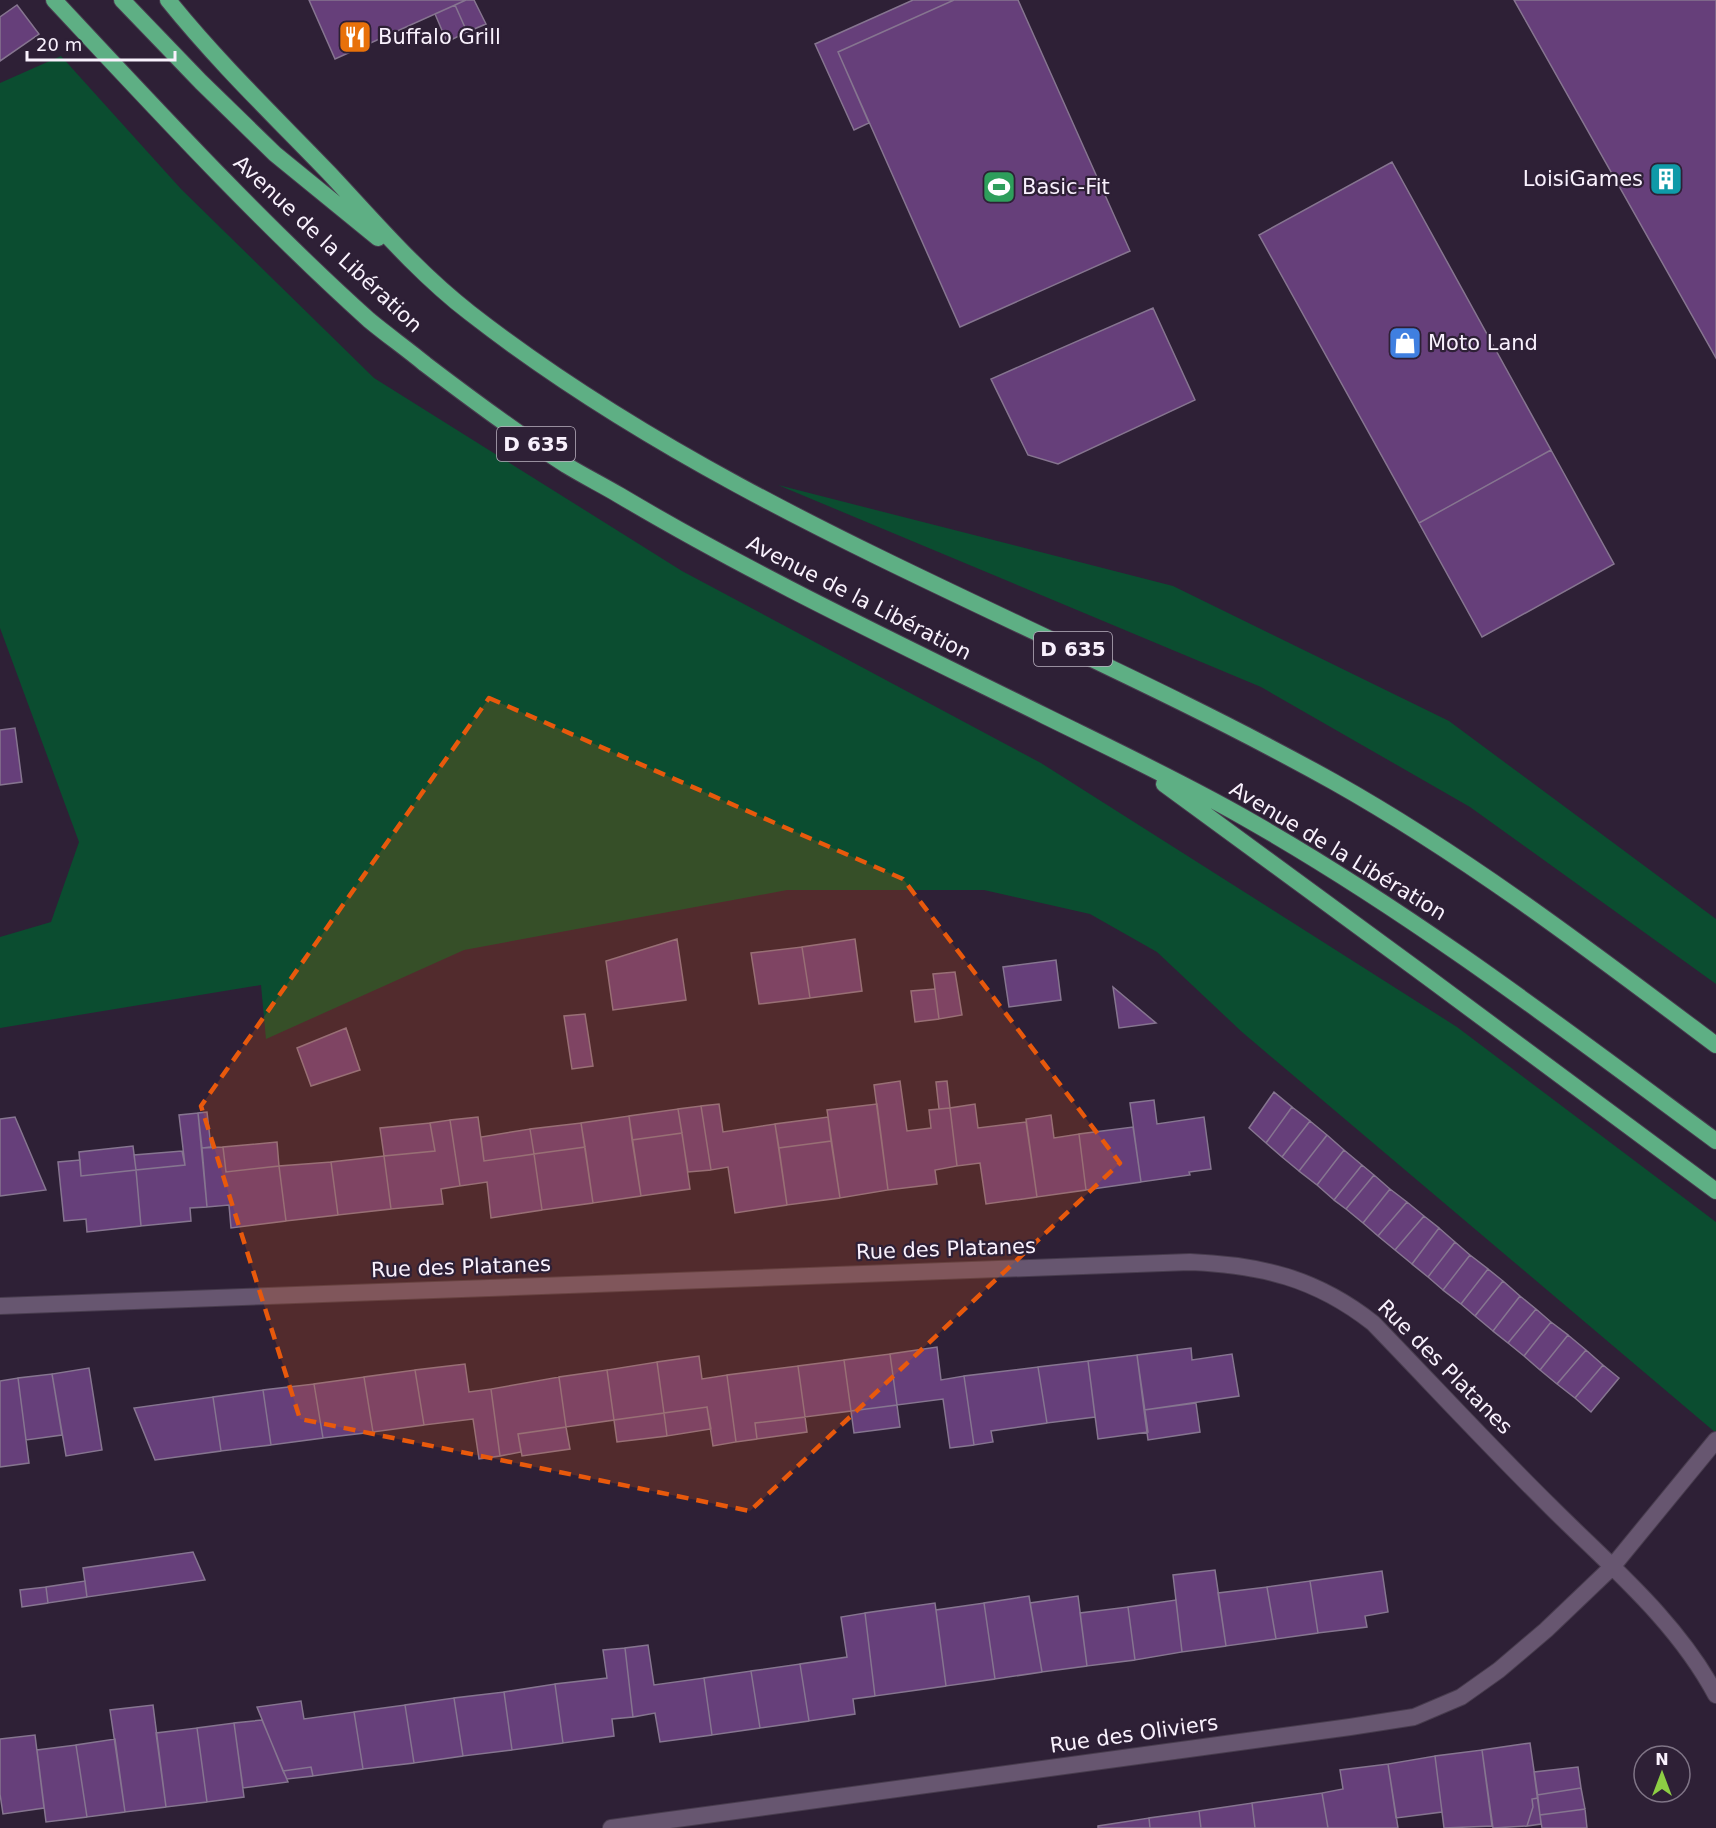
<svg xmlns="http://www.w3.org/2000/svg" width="1716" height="1828" font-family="'DejaVu Sans',sans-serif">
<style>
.green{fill:#0b4d30}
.building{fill:#663f7a;stroke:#867590;stroke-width:1.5}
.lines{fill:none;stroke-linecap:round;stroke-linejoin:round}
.minor-casing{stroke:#483c4e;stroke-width:18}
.trunk-casing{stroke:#483c4e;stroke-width:18}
.minor{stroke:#675670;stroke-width:16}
.trunk{stroke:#5eaf84;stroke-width:16}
.marked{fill:#e8590c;fill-opacity:0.2;stroke:#e8590c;stroke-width:4.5;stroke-dasharray:12 8;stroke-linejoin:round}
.labels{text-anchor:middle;stroke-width:4.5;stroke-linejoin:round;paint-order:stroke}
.shield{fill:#2e2036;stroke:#bcb2c1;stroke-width:1.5}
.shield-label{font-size:20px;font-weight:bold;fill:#f9f1fd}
.poi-label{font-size:21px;fill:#f9f1fd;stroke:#2e2036;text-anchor:start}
.street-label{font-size:21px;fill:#f9f1fd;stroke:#2e2036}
</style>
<rect width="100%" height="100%" fill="#2e2036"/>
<path class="green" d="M 61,56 L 181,189 L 374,378 L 682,571 L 1041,763 L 1457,1027 L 1716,1222 L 1716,1433 L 1242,1032 L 1157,952 L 1090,914 L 984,890 L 787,890 L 464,950 L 266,1039 L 261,985 L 0,1028 L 0,937 L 51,922 L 79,842 L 0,628 L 0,83 Z
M 778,485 L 1173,586 L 1449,721 L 1716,919 L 1716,984 L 1470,807 L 1261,687 Z"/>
<path class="building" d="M 309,0 L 466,0 L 335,59 Z
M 466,0 L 474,0 L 486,24 L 467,32 L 455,5 Z
M 913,0 L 954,0 L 838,52 L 869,123 L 854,130 L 815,44 Z
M 954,0 L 1018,0 L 1130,251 L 960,327 L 838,52 Z
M 1514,0 L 1716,0 L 1716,358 Z
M 17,5 L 39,34 L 0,61 L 0,17 Z
M 455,5 L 467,32 L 447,42 L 435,14 Z
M 1392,162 L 1551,450 L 1419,523 L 1259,235 Z
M 1153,308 L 1195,400 L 1058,464 L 1028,455 L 991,379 Z
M 1551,450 L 1614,564 L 1482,637 L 1419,523 Z
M 15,728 L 22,782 L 0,785 L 0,730 Z
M 677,939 L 686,1000 L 613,1010 L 606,961 Z
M 855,939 L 862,991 L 810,998 L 802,947 Z
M 802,947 L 810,998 L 759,1004 L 751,953 Z
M 1056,960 L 1061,1000 L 1009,1007 L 1003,967 Z
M 955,972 L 962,1015 L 939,1019 L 933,974 Z
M 1113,987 L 1156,1023 L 1119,1028 Z
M 935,989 L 939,1019 L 915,1022 L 911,991 Z
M 585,1014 L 593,1066 L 572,1069 L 564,1016 Z
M 346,1028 L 360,1070 L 311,1086 L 297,1048 Z
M 900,1081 L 907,1131 L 931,1128 L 929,1110 L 950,1108 L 957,1166 L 935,1170 L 937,1184 L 888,1190 L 874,1085 Z
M 947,1081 L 950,1108 L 939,1109 L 936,1082 Z
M 1274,1092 L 1292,1107 L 1266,1143 L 1249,1128 Z
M 1154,1100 L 1157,1124 L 1204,1117 L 1211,1169 L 1189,1172 L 1190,1175 L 1141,1182 L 1130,1103 Z
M 719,1104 L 723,1132 L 775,1124 L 787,1205 L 735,1213 L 728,1167 L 711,1170 L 701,1106 Z
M 877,1104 L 888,1190 L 840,1198 L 827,1110 Z
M 975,1104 L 978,1128 L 1026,1122 L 1037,1197 L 986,1204 L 980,1163 L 957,1166 L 950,1108 Z
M 701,1106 L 711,1170 L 688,1172 L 678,1109 Z
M 1292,1107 L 1310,1121 L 1282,1157 L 1266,1143 Z
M 678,1109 L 682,1133 L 632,1140 L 629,1116 Z
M 207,1112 L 211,1147 L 202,1148 L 198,1113 Z
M 198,1113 L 207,1207 L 190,1208 L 191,1221 L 141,1226 L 136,1170 L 185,1165 L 179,1115 Z
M 1051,1115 L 1054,1138 L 1079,1134 L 1086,1190 L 1037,1197 L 1026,1119 Z
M 629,1116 L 641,1196 L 593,1203 L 581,1123 Z
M 15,1117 L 46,1190 L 0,1196 L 0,1119 Z
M 478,1117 L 484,1161 L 534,1154 L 542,1210 L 491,1218 L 487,1182 L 460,1186 L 450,1120 Z
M 828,1117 L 831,1141 L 779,1148 L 775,1124 Z
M 450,1120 L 460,1186 L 441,1189 L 443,1204 L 391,1209 L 384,1156 L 435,1151 L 430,1123 Z
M 1310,1121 L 1327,1135 L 1299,1171 L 1282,1157 Z
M 430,1123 L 435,1151 L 384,1156 L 380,1128 Z
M 581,1123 L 585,1147 L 534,1154 L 530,1129 Z
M 1133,1127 L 1141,1182 L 1086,1190 L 1079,1134 Z
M 530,1129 L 534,1154 L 484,1161 L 481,1137 Z
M 682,1133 L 690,1189 L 641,1196 L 632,1140 Z
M 1327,1135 L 1344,1150 L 1317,1185 L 1299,1171 Z
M 831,1141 L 840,1198 L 787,1205 L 779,1148 Z
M 277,1142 L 279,1166 L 226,1172 L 223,1147 Z
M 133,1146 L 136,1170 L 81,1176 L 79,1152 Z
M 223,1147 L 226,1172 L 279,1166 L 286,1221 L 231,1228 L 229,1205 L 207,1207 L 202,1148 Z
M 585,1147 L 593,1203 L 542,1210 L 534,1154 Z
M 1344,1150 L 1362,1165 L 1334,1200 L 1317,1185 Z
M 182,1151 L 185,1165 L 136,1170 L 134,1155 Z
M 384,1156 L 391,1209 L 338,1215 L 331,1162 Z
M 80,1160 L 81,1176 L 136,1170 L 141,1226 L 87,1232 L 86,1219 L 64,1221 L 58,1162 Z
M 331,1162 L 338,1215 L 286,1221 L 279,1166 Z
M 1362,1165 L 1374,1175 L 1346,1209 L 1334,1200 Z
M 1374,1175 L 1390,1189 L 1363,1223 L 1346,1209 Z
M 1390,1189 L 1407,1202 L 1378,1236 L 1363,1223 Z
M 1407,1202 L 1424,1216 L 1395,1250 L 1378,1236 Z
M 1424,1216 L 1439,1228 L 1412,1264 L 1395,1250 Z
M 1439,1228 L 1455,1242 L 1428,1277 L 1412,1264 Z
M 1455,1242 L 1470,1255 L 1443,1290 L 1428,1277 Z
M 1470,1255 L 1488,1269 L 1461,1304 L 1443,1290 Z
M 1488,1269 L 1503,1281 L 1475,1316 L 1461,1304 Z
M 1503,1281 L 1520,1296 L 1493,1331 L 1475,1316 Z
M 1520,1296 L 1536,1309 L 1508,1343 L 1493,1331 Z
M 1536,1309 L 1551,1322 L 1524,1356 L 1508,1343 Z
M 1551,1322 L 1568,1335 L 1540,1370 L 1524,1356 Z
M 1568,1335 L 1586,1350 L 1557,1384 L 1540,1370 Z
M 937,1347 L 941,1380 L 964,1376 L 974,1445 L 950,1448 L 943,1399 L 897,1405 L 890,1354 Z
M 1191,1348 L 1192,1360 L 1232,1354 L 1239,1396 L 1144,1410 L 1137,1355 Z
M 1586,1350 L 1603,1365 L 1575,1398 L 1557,1384 Z
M 890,1354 L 897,1405 L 851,1411 L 844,1360 Z
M 1137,1355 L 1148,1432 L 1098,1439 L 1088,1361 Z
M 699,1356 L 702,1379 L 727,1375 L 736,1442 L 713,1446 L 707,1407 L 664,1413 L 657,1362 Z
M 844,1360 L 851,1411 L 805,1417 L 798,1366 Z
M 1088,1361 L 1095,1417 L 1047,1423 L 1038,1367 Z
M 657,1362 L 664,1413 L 614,1420 L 607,1370 Z
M 465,1364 L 469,1392 L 491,1389 L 500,1456 L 479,1459 L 473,1419 L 424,1425 L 415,1370 Z
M 1603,1365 L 1619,1378 L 1591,1412 L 1575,1398 Z
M 798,1366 L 805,1417 L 755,1423 L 757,1439 L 736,1442 L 727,1375 Z
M 1038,1367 L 1047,1423 L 991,1431 L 993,1442 L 974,1445 L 964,1376 Z
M 89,1368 L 102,1450 L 66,1456 L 52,1374 Z
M 415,1370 L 424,1425 L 373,1432 L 364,1377 Z
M 607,1370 L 614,1420 L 566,1427 L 559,1377 Z
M 52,1374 L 62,1435 L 26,1440 L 18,1378 Z
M 364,1377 L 373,1432 L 323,1438 L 314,1384 Z
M 559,1377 L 566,1427 L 518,1434 L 521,1452 L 500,1456 L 491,1389 Z
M 18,1378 L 29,1463 L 0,1467 L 0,1381 Z
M 314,1384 L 323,1438 L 271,1445 L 263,1390 Z
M 263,1390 L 271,1445 L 221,1451 L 213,1397 Z
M 213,1397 L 221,1451 L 155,1460 L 134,1408 Z
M 1196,1403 L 1200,1432 L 1148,1440 L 1144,1410 Z
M 897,1405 L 900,1427 L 854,1433 L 851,1411 Z
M 707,1407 L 711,1429 L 667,1436 L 664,1413 Z
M 664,1413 L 667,1436 L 617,1442 L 614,1420 Z
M 805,1417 L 807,1432 L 757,1439 L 755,1423 Z
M 566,1427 L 570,1449 L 522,1456 L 518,1434 Z
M 193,1552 L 205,1580 L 87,1597 L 83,1568 Z
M 1215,1570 L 1226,1646 L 1182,1652 L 1173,1575 Z
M 1382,1571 L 1388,1612 L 1365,1616 L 1367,1627 L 1318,1633 L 1310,1581 Z
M 85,1581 L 87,1597 L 48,1603 L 46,1587 Z
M 1310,1581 L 1318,1633 L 1276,1639 L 1267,1587 Z
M 46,1587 L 48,1603 L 22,1607 L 20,1590 Z
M 1267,1587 L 1276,1639 L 1226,1646 L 1218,1593 Z
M 1029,1596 L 1042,1672 L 995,1679 L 984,1603 Z
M 1078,1596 L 1087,1666 L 1042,1672 L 1030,1603 Z
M 1176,1600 L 1182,1652 L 1135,1660 L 1128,1607 Z
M 935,1603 L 946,1686 L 875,1696 L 865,1613 Z
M 984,1603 L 995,1679 L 946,1686 L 936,1610 Z
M 1128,1607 L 1135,1660 L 1087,1666 L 1080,1613 Z
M 865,1613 L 875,1696 L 853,1699 L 855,1714 L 809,1721 L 800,1664 L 847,1657 L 841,1617 Z
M 648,1645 L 654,1685 L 704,1678 L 712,1735 L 660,1742 L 655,1713 L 633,1717 L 625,1648 Z
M 625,1648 L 633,1717 L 612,1719 L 614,1736 L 563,1743 L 555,1684 L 607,1678 L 603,1650 Z
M 800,1664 L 809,1721 L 760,1728 L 751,1671 Z
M 751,1671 L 760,1728 L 712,1735 L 704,1678 Z
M 555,1684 L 563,1743 L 512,1750 L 504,1692 Z
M 504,1692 L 512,1750 L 463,1756 L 454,1698 Z
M 454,1698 L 463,1756 L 414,1763 L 405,1705 Z
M 301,1701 L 304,1719 L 354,1712 L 363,1769 L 313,1776 L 311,1767 L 283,1771 L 257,1707 Z
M 153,1705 L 166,1807 L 125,1812 L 110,1710 Z
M 405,1705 L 414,1763 L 363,1769 L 354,1712 Z
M 262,1720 L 288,1782 L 243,1788 L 234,1723 Z
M 234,1723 L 244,1797 L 207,1802 L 197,1728 Z
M 197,1728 L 207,1802 L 166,1807 L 156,1733 Z
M 35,1735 L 44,1808 L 3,1814 L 0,1794 L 0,1739 Z
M 115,1739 L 125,1812 L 87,1817 L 76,1745 Z
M 1530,1743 L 1538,1798 L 1532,1799 L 1533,1807 L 1527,1826 L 1493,1828 L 1482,1750 Z
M 76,1745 L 87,1817 L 46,1822 L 37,1750 Z
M 1482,1750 L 1492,1826 L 1444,1828 L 1435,1756 Z
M 1435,1756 L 1442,1812 L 1396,1818 L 1388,1764 Z
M 1388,1764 L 1398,1828 L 1328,1828 L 1322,1793 L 1343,1789 L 1340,1770 Z
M 311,1767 L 313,1776 L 287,1779 L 283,1771 Z
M 1578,1767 L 1581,1788 L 1537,1795 L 1534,1772 Z
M 1581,1788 L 1585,1809 L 1540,1815 L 1537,1795 Z
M 1322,1793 L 1328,1828 L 1255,1828 L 1252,1803 Z
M 1538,1798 L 1541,1824 L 1527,1826 L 1533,1807 L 1532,1799 Z
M 1252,1803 L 1255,1828 L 1201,1828 L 1199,1811 Z
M 1585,1809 L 1587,1828 L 1542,1828 L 1540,1815 Z
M 1199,1811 L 1201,1828 L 1150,1828 L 1149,1818 Z
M 1149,1818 L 1150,1828 L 1098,1828 L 1098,1826 Z"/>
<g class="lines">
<defs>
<path id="minor" d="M 0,1306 L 1190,1262 C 1261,1265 1316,1278 1373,1323 C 1432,1384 1490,1447 1551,1507 C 1610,1566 1676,1620 1716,1695
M 611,1828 L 1350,1727 L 1414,1717 L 1461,1697 L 1499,1670 L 1546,1630 L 1612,1567 L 1716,1440"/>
<path id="trunk" d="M 54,0 C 156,109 258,220 369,320 C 387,335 407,349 425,364 C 471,399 518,434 566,465 C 584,476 602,485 619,495 C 757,577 902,645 1045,716 C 1112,749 1180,781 1245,818 C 1411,912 1563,1028 1716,1141
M 122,0 L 201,82 L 275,154 L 378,238
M 168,0 C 217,61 274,116 329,173 C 374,221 417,272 470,313 C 732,517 1047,622 1334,782 C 1469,858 1592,952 1716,1045
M 1164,784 L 1426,976 L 1716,1191"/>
</defs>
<use href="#minor" class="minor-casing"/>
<use href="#trunk" class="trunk-casing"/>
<use href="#minor" class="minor"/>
<use href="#trunk" class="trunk"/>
</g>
<path class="marked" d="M 489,698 L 903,879 L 1120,1163 L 750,1511 L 300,1419 L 201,1106 Z"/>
<defs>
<symbol id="restaurant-square" viewBox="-11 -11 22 22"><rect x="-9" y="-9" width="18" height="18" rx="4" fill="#e8710a" stroke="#2e2036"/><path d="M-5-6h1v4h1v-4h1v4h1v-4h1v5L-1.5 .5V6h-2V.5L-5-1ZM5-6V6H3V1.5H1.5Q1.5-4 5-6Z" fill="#fff"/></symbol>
<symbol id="building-square" viewBox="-11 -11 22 22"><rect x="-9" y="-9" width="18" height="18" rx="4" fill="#0f9aa8" stroke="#2e2036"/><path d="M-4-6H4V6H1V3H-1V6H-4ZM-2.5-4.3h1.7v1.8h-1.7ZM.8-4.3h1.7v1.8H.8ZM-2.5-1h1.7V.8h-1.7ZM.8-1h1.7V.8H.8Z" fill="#fff"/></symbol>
<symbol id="stadium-square" viewBox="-11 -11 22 22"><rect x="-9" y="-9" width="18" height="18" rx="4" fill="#2e9e5b" stroke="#2e2036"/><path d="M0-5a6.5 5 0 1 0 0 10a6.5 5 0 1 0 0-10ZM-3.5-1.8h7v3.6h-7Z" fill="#fff"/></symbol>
<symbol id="shop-square" viewBox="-11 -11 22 22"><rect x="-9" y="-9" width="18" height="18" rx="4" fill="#3f7fe0" stroke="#2e2036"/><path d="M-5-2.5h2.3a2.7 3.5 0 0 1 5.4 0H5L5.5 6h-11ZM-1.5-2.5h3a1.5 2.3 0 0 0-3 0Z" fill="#fff"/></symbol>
</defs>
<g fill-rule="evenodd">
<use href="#restaurant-square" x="336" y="18" width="38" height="38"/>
<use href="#building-square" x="1647" y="160" width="38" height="38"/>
<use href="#stadium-square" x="980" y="168" width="38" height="38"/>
<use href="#shop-square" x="1386" y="324" width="38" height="38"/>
</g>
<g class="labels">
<g class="shield">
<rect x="497" y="427" width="78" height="34" rx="4.5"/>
<rect x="1034" y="632" width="78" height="34" rx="4.5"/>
</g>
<g class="shield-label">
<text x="536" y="451">D 635</text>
<text x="1073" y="656">D 635</text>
</g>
<g class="poi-label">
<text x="378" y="44">Buffalo Grill</text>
<text x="1643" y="186" text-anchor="end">LoisiGames</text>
<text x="1022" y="194">Basic-Fit</text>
<text x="1428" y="350">Moto Land</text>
</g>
<g class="street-label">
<text transform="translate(328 244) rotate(43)" y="7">Avenue de la Libération</text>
<text transform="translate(859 598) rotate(27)" y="7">Avenue de la Libération</text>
<text transform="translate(1338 851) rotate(31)" y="7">Avenue de la Libération</text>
<text transform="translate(946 1249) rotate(-2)" y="7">Rue des Platanes</text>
<text transform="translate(461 1267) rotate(-2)" y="7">Rue des Platanes</text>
<text transform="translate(1445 1367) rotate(45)" y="7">Rue des Platanes</text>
<text transform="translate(1134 1734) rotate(-8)" y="7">Rue des Oliviers</text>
</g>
</g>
<g transform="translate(1662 1774)"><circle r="28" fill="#2e2036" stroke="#7f7486" stroke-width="1.5"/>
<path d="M0-4.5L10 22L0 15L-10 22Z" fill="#8dce44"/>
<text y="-9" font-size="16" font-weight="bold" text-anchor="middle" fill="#f9f1fd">N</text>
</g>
<path d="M27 51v9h148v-9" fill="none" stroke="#f9f1fd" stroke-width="3"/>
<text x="36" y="51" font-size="18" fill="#f9f1fd" stroke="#2e2036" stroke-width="4.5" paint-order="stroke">20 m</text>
</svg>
